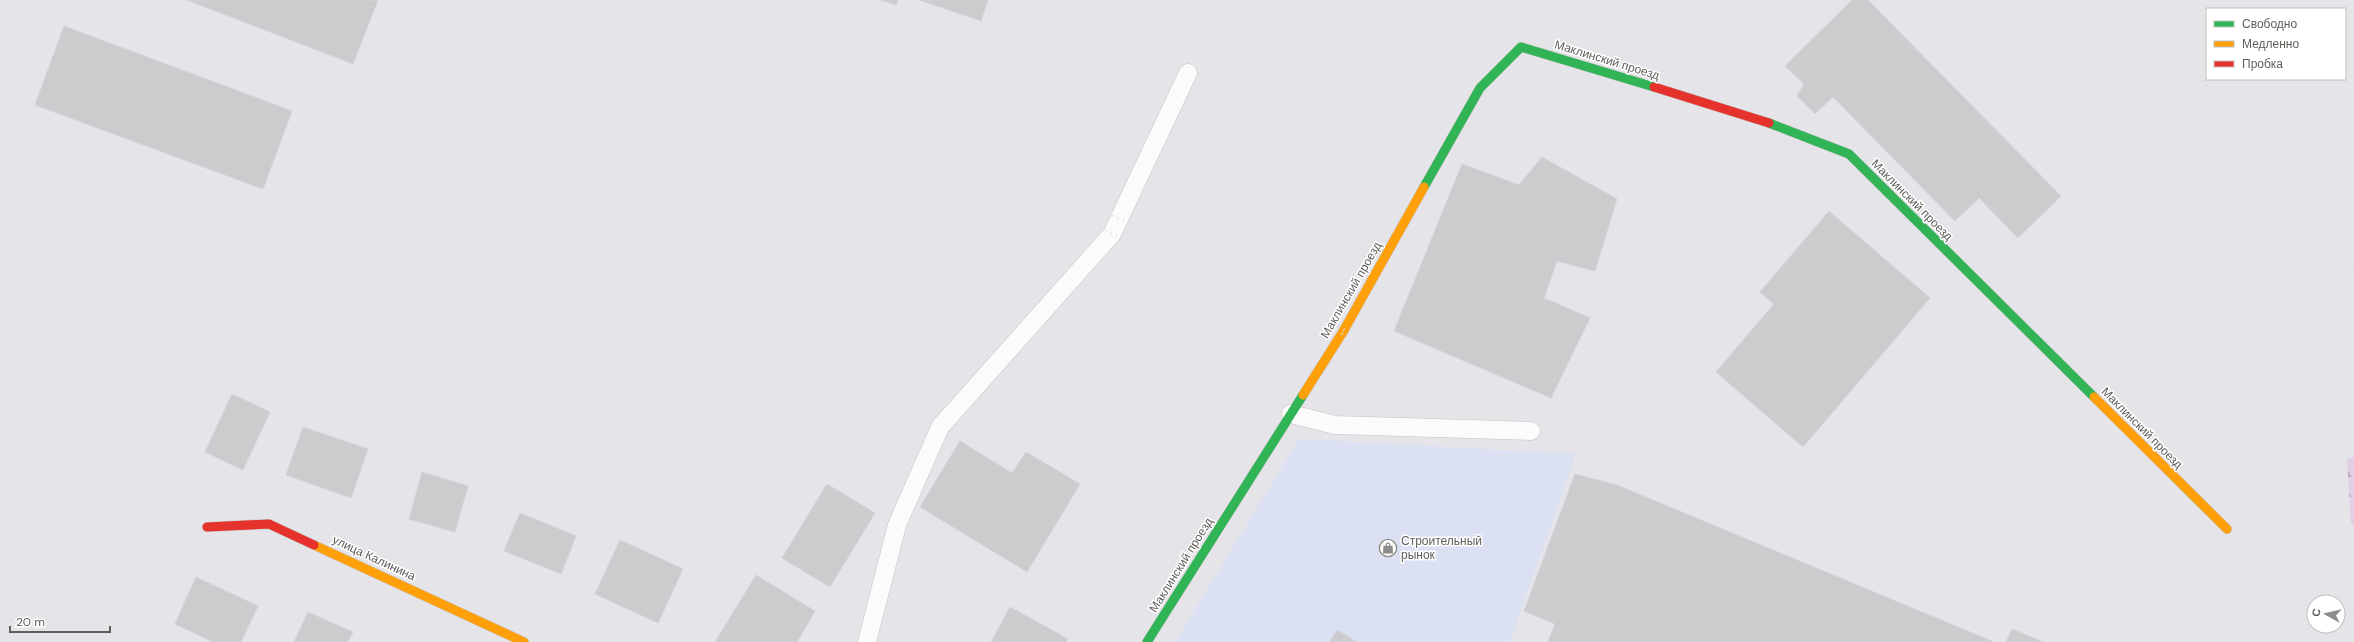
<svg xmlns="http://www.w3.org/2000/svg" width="2354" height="642" font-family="'DM Sans',sans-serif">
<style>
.commercial{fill:#dce0f3}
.forest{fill:url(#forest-firs)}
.building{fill:#cccccf;stroke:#d3d4d8}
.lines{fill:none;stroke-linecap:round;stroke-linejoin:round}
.lane-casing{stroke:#c4c4c3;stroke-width:19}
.fast-casing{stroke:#c4c3c3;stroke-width:10}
.slow-casing{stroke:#c4c3c3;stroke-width:10}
.jam-casing{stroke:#c4c3c3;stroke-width:10}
.lane{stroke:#fbfbfc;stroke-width:18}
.fast{stroke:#30b455;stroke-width:9}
.slow{stroke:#ff9f0a;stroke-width:9}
.jam{stroke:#e5322d;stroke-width:9}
.rail{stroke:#dfdfe0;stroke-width:3;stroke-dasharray:1 5;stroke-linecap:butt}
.labels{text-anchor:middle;stroke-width:3;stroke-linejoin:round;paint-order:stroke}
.street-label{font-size:12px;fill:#615e59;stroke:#fff}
.poi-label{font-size:12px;fill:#615e59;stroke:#fff;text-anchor:start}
</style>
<defs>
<pattern id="forest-firs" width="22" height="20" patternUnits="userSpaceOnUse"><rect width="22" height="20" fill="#e3cfe5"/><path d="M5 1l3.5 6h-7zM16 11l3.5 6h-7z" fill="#bbabbd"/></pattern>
</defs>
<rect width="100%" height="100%" fill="#e4e4e9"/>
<path class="commercial" d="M 1299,439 L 1576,454 L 1510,642 L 1175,642 Z"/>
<path class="forest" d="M 2354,457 L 2354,527 L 2351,523 L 2347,459 Z"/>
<path class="building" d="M 187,0 L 378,0 L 353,64 Z
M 881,0 L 898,0 L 896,5 Z
M 919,0 L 988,0 L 981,21 Z
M 1852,0 L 1868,0 L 2061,196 L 2018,238 L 1979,198 L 1955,221 L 1833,97 L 1815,114 L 1797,96 L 1804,84 L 1785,66 Z
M 64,26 L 292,111 L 263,189 L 35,105 Z
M 1542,157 L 1617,199 L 1595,271 L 1557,261 L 1544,298 L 1590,318 L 1551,398 L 1394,331 L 1462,164 L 1519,185 Z
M 1829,211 L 1930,298 L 1803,447 L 1716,372 L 1774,304 L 1760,292 Z
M 232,394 L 270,412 L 243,470 L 205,452 Z
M 303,427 L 368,449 L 351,498 L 286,475 Z
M 960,441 L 1012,473 L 1026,452 L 1080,484 L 1027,572 L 920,507 Z
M 422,472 L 468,486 L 455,532 L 409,519 Z
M 1575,474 L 1617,485 L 1994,642 L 1548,642 L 1555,624 L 1524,611 Z
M 827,484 L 875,513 L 830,587 L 782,558 Z
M 520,513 L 576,536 L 561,574 L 504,551 Z
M 620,540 L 683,569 L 658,623 L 595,594 Z
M 756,575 L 815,611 L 797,642 L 715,642 Z
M 196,577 L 258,606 L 241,642 L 213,642 L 175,624 Z
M 1010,607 L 1068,639 L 1066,642 L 991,642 Z
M 308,612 L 353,632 L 348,642 L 294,642 Z
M 2012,629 L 2043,642 L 2006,642 Z
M 1337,630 L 1357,642 L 1329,642 Z"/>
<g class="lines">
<defs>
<path id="lane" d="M 1291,414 L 1335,425 L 1531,431
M 867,642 L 897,525 L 940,427 L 1112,234 L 1188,73"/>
<path id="fast" d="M 1769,123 L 1849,154 L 2094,397
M 1424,187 L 1480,88 L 1521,47 L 1654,87
M 1147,642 L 1303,395"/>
<path id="slow" d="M 1303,395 L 1344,330 L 1424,187
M 2094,397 L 2227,529
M 314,545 L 524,642"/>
<path id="jam" d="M 1654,87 L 1769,123
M 207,527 L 269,524 L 314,545"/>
</defs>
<use href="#lane" class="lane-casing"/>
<use href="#fast" class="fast-casing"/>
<use href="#slow" class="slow-casing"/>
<use href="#jam" class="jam-casing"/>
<use href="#lane" class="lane"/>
<use href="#fast" class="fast"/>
<use href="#slow" class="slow"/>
<use href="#jam" class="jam"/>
<path class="rail" d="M 630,0 L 1142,229 L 1347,331
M 1888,0 L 2122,230
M 1930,0 L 2195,271 L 2277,419 L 2354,618
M 2083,0 L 2102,18 L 2227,152 L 2354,312
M 2130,0 L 2263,151 L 2354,271
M 564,2 L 863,117 L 1240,294 L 1799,511 L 2056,628 L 2079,642"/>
</g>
<defs>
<symbol id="shop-ring" viewBox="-11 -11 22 22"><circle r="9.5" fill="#fff" stroke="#8f8d8b" stroke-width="1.5"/><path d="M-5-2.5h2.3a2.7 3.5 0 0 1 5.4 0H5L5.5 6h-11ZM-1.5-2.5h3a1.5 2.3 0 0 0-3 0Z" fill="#8f8d8b"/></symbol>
</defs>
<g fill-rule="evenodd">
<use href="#shop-ring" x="1378" y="538" width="20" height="20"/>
</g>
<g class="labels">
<g class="street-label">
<text transform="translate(1607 60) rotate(17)" y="4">Маклинский проезд</text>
<text transform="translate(1912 200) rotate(45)" y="4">Маклинский проезд</text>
<text transform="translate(1351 290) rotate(-60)" y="4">Маклинский проезд</text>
<text transform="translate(2142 428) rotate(45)" y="4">Маклинский проезд</text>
<text transform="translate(374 558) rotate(25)" y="4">улица Калинина</text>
<text transform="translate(1181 565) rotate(-58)" y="4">Маклинский проезд</text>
</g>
<g class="poi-label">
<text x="1401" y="545">Строительный<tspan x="1401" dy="14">рынок</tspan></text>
</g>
</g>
<rect x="2206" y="8" width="140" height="72" fill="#ffffff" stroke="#c0bfbd"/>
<rect x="2214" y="21" width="20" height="6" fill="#30b455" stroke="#c0bfbd"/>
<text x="2242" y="28" font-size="12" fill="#615e59">Свободно</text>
<rect x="2214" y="41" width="20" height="6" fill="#ff9f0a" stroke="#c0bfbd"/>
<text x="2242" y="48" font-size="12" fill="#615e59">Медленно</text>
<rect x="2214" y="61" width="20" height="6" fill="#e5322d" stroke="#c0bfbd"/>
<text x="2242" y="68" font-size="12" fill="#615e59">Пробка</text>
<g transform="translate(2326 614) rotate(278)"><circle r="19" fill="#ffffff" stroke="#c0bfbd"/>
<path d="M0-3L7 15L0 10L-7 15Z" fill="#8f8d8b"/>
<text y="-6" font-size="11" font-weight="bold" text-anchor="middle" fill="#615e59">С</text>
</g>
<path d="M10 626v6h100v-6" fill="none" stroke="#615e59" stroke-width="2"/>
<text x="16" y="626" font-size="12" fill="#615e59" stroke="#ffffff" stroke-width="3" paint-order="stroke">20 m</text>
</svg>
